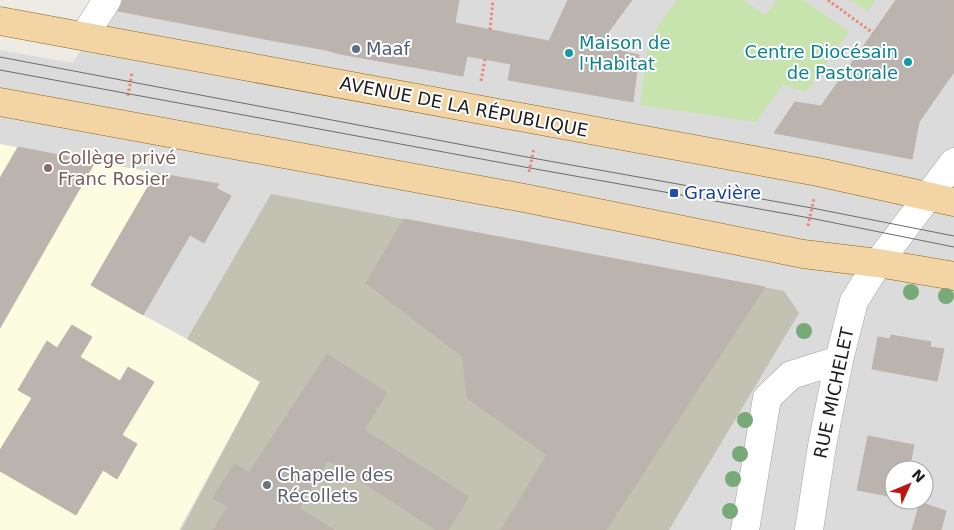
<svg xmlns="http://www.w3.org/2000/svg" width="954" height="530" font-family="'DejaVu Sans',sans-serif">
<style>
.residential{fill:#dcdbdb;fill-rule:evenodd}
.education{fill:#fbfce0}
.construction{fill:#c1c2b1}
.grass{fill:#c7e4af}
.building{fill:#bbb4ae;stroke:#beb3a9}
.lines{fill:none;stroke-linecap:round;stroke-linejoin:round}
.minor-casing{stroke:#a2a2a2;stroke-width:29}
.major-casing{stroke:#8b660e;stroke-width:29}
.path{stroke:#ed8877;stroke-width:3;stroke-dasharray:2.5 2.5;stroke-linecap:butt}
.minor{stroke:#fff;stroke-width:28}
.major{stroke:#f3d4a5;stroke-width:28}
.tram{stroke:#6c6c6c;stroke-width:1}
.tree{fill:#77a979}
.service-dot{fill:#5c6f8a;stroke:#fff;stroke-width:2}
.culture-dot{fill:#0f9aa8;stroke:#fff;stroke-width:2}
.education-dot{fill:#8d6e63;stroke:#fff;stroke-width:2}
.transit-dot{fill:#1a4fb4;stroke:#fff;stroke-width:2}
.worship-dot{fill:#6b7280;stroke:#fff;stroke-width:2}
.labels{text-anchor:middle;stroke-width:4;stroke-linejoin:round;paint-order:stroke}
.culture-label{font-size:18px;fill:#0d838f;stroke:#fff;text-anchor:start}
.service-label{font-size:18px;fill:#4e5e75;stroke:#fff;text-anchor:start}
.street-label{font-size:18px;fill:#1e1e1e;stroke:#fff}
.education-label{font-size:18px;fill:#785e54;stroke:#fff;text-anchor:start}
.transit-label{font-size:18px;fill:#164399;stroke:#fff;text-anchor:start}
.worship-label{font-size:18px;fill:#5b616d;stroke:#fff;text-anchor:start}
</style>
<rect width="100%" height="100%" fill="#eeebe5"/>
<path class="residential" d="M 111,0 L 954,0 L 954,530 L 0,530 L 0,50 L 73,63 ZM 894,470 L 924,470 L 924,500 L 894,500 Z"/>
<path class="education" d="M 0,144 L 156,173 L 91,285 L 143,315 L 187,339 L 260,382 L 179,530 L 0,530 Z"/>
<path class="construction" d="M 271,194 L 784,291 L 799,313 L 669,530 L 181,530 L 260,382 L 187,339 Z"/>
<path class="grass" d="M 677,0 L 744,0 L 765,15 L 777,0 L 804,0 L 849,32 L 806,92 L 783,84 L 756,122 L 640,105 L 649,39 Z
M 851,0 L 876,0 L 867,12 Z"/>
<path class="building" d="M 123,0 L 459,0 L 455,23 L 549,41 L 568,0 L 632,0 L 598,46 L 639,55 L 633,102 L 508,80 L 511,64 L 467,56 L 463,76 L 340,54 L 326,50 L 275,41 L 118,11 Z
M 896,0 L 954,0 L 954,72 L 919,122 L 912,159 L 774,133 L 795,102 L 821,106 Z
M 18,147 L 95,162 L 0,328 L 0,178 Z
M 156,173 L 219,184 L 216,188 L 231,196 L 204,243 L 190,235 L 143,315 L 91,285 Z
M 404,219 L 765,287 L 606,530 L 501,530 L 547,455 L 467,398 L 463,357 L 366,283 Z
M 72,325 L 92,337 L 80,357 L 120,381 L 128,367 L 154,382 L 122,435 L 137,444 L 117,479 L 103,470 L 76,515 L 0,471 L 0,450 L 32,398 L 18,390 L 47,341 L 57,348 Z
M 891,335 L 931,342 L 930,347 L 944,349 L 937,381 L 872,369 L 878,337 L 890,339 Z
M 327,354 L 387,393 L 364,430 L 469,497 L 448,530 L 436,530 L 328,460 L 299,508 L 334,530 L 213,530 L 228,507 L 213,498 L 234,464 L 249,473 Z
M 868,436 L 914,445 L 909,470 L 894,470 L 894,497 L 857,490 Z
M 920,502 L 946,511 L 941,530 L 912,530 Z"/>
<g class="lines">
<defs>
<path id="minor" d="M 84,36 L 107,0
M 745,530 L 767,398 L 791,375 L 839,360
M 809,530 L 822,446 L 839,360 L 854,301 L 878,263 L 954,162"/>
<path id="major" d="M 0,21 L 818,172 L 954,202
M 0,102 L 524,198 L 803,254 L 878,263 L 954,276"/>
</defs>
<use href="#minor" class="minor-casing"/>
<use href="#major" class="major-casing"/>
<path class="path" d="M 828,0 L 873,33
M 490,30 L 493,0
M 481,81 L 485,59
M 128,96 L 132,73
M 529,172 L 534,148
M 808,226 L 814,198"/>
<use href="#minor" class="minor"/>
<use href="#major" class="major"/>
<path class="tram" d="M 0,57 L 532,158 L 812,208 L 954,236
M 0,70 L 530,168 L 810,218 L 954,247"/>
</g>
<g class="tree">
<circle cx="911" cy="292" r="8"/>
<circle cx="946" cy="296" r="8"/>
<circle cx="804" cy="331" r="8"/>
<circle cx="745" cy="420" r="8"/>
<circle cx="740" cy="454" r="8"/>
<circle cx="733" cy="479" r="8"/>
<circle cx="730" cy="511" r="8"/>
</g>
<circle class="service-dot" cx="356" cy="49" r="5"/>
<g class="culture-dot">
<circle cx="569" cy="53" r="5"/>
<circle cx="908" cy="62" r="5"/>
</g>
<circle class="education-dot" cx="48" cy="168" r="5"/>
<rect class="transit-dot" x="669" y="188" width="10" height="10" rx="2.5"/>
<circle class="worship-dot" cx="267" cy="485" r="5"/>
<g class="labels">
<g class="culture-label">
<text x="579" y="49">Maison de<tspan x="579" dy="21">l'Habitat</tspan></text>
<text x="898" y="58" text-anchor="end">Centre Diocésain<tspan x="898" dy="21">de Pastorale</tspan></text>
</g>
<g class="service-label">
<text x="366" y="55">Maaf</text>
</g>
<g class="street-label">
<text transform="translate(464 107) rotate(11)" y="6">AVENUE DE LA RÉPUBLIQUE</text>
<text transform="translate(834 393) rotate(-78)" y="6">RUE MICHELET</text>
</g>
<g class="education-label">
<text x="58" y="164">Collège privé<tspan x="58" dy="21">Franc Rosier</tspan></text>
</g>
<g class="transit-label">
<text x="684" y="199">Gravière</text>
</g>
<g class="worship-label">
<text x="277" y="481">Chapelle des<tspan x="277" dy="21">Récollets</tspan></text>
</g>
</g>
<g transform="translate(909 485) rotate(46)"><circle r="24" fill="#ffffff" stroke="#a5a5a5"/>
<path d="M0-4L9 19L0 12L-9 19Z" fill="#ba1812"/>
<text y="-8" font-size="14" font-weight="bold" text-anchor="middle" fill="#1e1e1e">N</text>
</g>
</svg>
